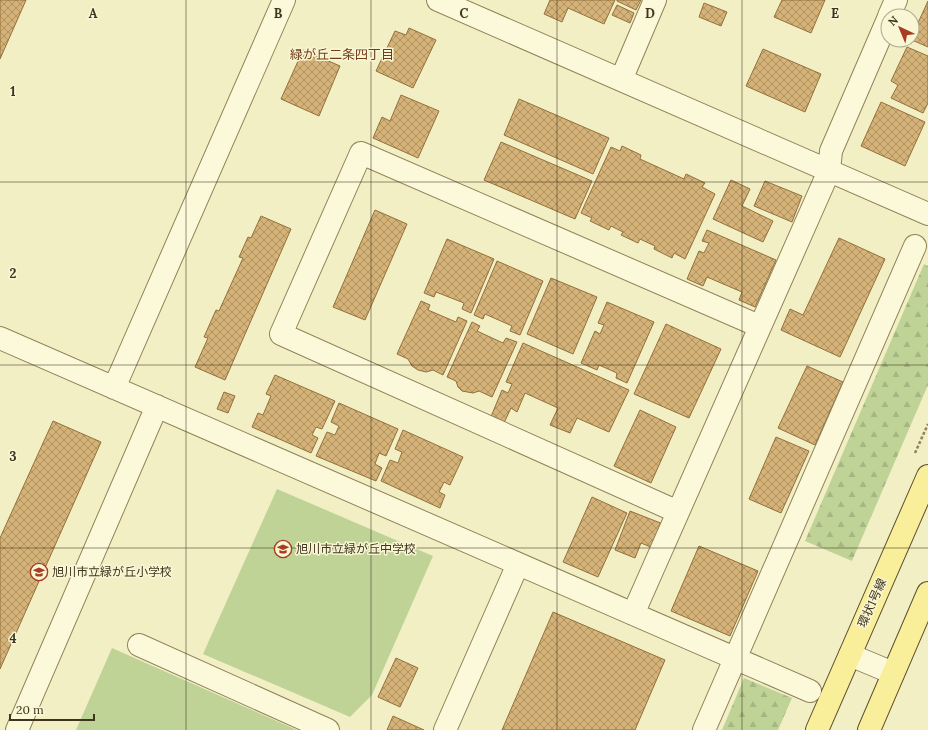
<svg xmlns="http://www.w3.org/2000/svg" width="928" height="730" font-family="Lora,'Noto Sans JP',serif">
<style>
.green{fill:#bfd397}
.forest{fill:url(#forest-firs)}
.building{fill:url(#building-cross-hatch);stroke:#93703b}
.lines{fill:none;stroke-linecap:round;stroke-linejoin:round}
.minor-casing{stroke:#918258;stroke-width:24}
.major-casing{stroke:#5e4e2d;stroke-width:24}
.path{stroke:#918258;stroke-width:2.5;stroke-dasharray:3 2;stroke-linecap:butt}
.minor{stroke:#fcf9da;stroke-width:22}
.major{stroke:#f9ef9a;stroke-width:22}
.grid{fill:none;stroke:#3f351e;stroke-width:1;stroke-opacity:0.55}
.labels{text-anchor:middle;stroke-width:3;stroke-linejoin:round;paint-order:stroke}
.poi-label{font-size:12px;fill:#3f351e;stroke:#f9f6d5;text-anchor:start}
.street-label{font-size:12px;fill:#3f351e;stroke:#f9f6d5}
.neighbourhood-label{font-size:13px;fill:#713d18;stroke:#f9f6d5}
.grid-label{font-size:13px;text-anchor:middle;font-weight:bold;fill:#3f351e;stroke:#f9f6d5;stroke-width:3;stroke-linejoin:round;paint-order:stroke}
</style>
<defs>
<pattern id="forest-firs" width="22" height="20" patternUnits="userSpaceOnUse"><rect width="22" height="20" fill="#bfd397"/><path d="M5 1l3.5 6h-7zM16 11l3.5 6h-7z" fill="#a5b682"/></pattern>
<pattern id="building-cross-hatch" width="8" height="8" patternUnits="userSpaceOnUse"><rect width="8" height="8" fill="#d5b277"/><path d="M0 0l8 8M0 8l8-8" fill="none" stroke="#ae9261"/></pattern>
</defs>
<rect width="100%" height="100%" fill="#f3efc5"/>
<path class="green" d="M 277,489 L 433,556 L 372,695 L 350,717 L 203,654 Z
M 112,648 L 297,730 L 76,730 Z"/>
<path class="forest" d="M 924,264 L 928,266 L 928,385 L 852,561 L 805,541 Z
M 744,678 L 792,698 L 778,730 L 722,730 Z"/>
<path class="building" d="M 0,0 L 26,0 L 0,59 Z
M 550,0 L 615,0 L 604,24 L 568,8 L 562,22 L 544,14 Z
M 617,0 L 641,0 L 636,10 L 617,1 Z
M 782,0 L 825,0 L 811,33 L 774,17 Z
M 928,1 L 928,47 L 912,40 L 912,36 Z
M 704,3 L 727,12 L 721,26 L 699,17 Z
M 617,5 L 634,13 L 630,23 L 612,15 Z
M 409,28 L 436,40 L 413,88 L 376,71 L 395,31 L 406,35 Z
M 907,47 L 928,56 L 928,103 L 923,113 L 891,98 L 898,85 L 891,81 Z
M 763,49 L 821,74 L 805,112 L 746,86 Z
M 303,50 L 340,66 L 319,116 L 281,99 Z
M 401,95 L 439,111 L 418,158 L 373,138 L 382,117 L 390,121 Z
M 519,99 L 609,138 L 593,174 L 504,135 Z
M 881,102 L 925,122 L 905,166 L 861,146 Z
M 501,142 L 592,181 L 575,219 L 484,180 Z
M 622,146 L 641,155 L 640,159 L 684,179 L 686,174 L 705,183 L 702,187 L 715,194 L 685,259 L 674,253 L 672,258 L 654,249 L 655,246 L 640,239 L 638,243 L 621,235 L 623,232 L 611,226 L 609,230 L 590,221 L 592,218 L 581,213 L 611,147 L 620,151 Z
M 731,180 L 750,189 L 742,206 L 773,221 L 763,242 L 713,219 Z
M 765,181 L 802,196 L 792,222 L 754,206 Z
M 375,210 L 407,224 L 365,320 L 333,307 Z
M 261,216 L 291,229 L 225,380 L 195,367 L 208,338 L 204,337 L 216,310 L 219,311 L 243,258 L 239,257 L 248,237 L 251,238 Z
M 707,230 L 776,260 L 755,307 L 739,300 L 742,292 L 707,277 L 703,286 L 687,279 L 699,251 L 704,253 L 709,243 L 702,241 Z
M 839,238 L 885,259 L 840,357 L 781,330 L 790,309 L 803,315 Z
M 447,239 L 494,259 L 471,313 L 462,309 L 464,303 L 436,292 L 434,297 L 424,293 Z
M 497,261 L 543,281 L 520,335 L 510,331 L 512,326 L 485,314 L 483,319 L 474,315 Z
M 551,278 L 597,297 L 573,354 L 527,334 Z
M 421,301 L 430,305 L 428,310 L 456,322 L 458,317 L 467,321 L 443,375 L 433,370 L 426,372 L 418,370 L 412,366 L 408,359 L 397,354 Z
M 607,302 L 654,322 L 627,383 L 616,378 L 617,373 L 599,365 L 597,370 L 581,363 L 595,331 L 600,334 L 604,325 L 598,323 Z
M 472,322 L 480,326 L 477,331 L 503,343 L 506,338 L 517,342 L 492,397 L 479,391 L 473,393 L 462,391 L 458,387 L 456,381 L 447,377 Z
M 666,324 L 721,349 L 689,418 L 634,394 Z
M 523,343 L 629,390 L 609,432 L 577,418 L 570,433 L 550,425 L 558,408 L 525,393 L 517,412 L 511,408 L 503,425 L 490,419 L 502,390 L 508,393 L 512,384 L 506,382 Z
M 807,366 L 843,382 L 815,445 L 778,428 Z
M 275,375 L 335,401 L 322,429 L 316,427 L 312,435 L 318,438 L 311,453 L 252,427 L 258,413 L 263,415 L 271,396 L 266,394 Z
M 224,392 L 235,396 L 228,413 L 217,409 Z
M 339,403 L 398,429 L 386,456 L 379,453 L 375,464 L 382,468 L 376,481 L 316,456 L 327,432 L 335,435 L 339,426 L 331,422 Z
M 640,410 L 676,427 L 651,483 L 614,466 Z
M 53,421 L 101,442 L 0,669 L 0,538 Z
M 403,430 L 463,457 L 450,485 L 444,482 L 439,492 L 445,495 L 440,508 L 381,481 L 390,460 L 398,463 L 402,452 L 395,449 Z
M 776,437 L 809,451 L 781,513 L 749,499 Z
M 592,497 L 627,513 L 598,577 L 563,562 Z
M 630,511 L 663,524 L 653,548 L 641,543 L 635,558 L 615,550 Z
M 699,546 L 758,571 L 730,636 L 671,611 Z
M 553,612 L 665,660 L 635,730 L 502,730 Z
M 396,658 L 418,668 L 400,707 L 378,697 Z
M 393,716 L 424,730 L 387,730 Z"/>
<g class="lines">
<defs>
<path id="minor" d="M 438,0 L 928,214
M 889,16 L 896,0
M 621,80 L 655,0
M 0,338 L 810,691
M 114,388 L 284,0
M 678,512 L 281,334 L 361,153 L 759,326
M 633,614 L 829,171 L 831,151 L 888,19
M 139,645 L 328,730
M 850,655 L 893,673
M 17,730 L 157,406
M 445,730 L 518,564
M 704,730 L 915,246"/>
<path id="major" d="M 817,730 L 928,476
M 869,730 L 928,593"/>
</defs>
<use href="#minor" class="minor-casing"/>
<use href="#major" class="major-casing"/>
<path class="path" d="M 915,453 L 928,424"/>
<use href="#minor" class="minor"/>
<use href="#major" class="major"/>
</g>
<path class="grid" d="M 186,0 L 186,730M 371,0 L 371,730M 557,0 L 557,730M 742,0 L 742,730M 0,182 L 928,182M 0,365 L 928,365M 0,548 L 928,548"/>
<defs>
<symbol id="school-ring" viewBox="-11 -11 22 22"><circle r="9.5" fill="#f9f6d5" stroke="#a73c21" stroke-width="1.5"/><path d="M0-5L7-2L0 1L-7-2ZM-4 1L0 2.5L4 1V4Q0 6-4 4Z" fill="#a73c21"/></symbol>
</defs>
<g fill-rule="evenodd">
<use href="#school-ring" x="273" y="539" width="20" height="20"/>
<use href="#school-ring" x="29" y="562" width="20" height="20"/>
</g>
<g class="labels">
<g class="poi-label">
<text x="296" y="553">旭川市立緑が丘中学校</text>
<text x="52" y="576">旭川市立緑が丘小学校</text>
</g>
<g class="street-label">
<text transform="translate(872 603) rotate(-66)" y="4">環状1号線</text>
</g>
<g class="neighbourhood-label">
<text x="342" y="59">緑が丘二条四丁目</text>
</g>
</g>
<g class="grid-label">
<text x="93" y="18">A</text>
<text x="278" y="18">B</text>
<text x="464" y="18">C</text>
<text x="650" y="18">D</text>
<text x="835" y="18">E</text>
<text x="13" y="96">1</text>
<text x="13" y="278">2</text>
<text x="13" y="461">3</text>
<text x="13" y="643">4</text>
</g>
<g transform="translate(900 28) rotate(316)"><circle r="19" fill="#f9f6d5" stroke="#afa98c"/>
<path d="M0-3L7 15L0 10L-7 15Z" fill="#a73c21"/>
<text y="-6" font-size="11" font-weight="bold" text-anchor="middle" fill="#3f351e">N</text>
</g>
<path d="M10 714v6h84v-6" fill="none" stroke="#3f351e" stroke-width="2"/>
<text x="16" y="714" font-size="12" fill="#3f351e" stroke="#f9f6d5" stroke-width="3" paint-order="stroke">20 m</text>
</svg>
